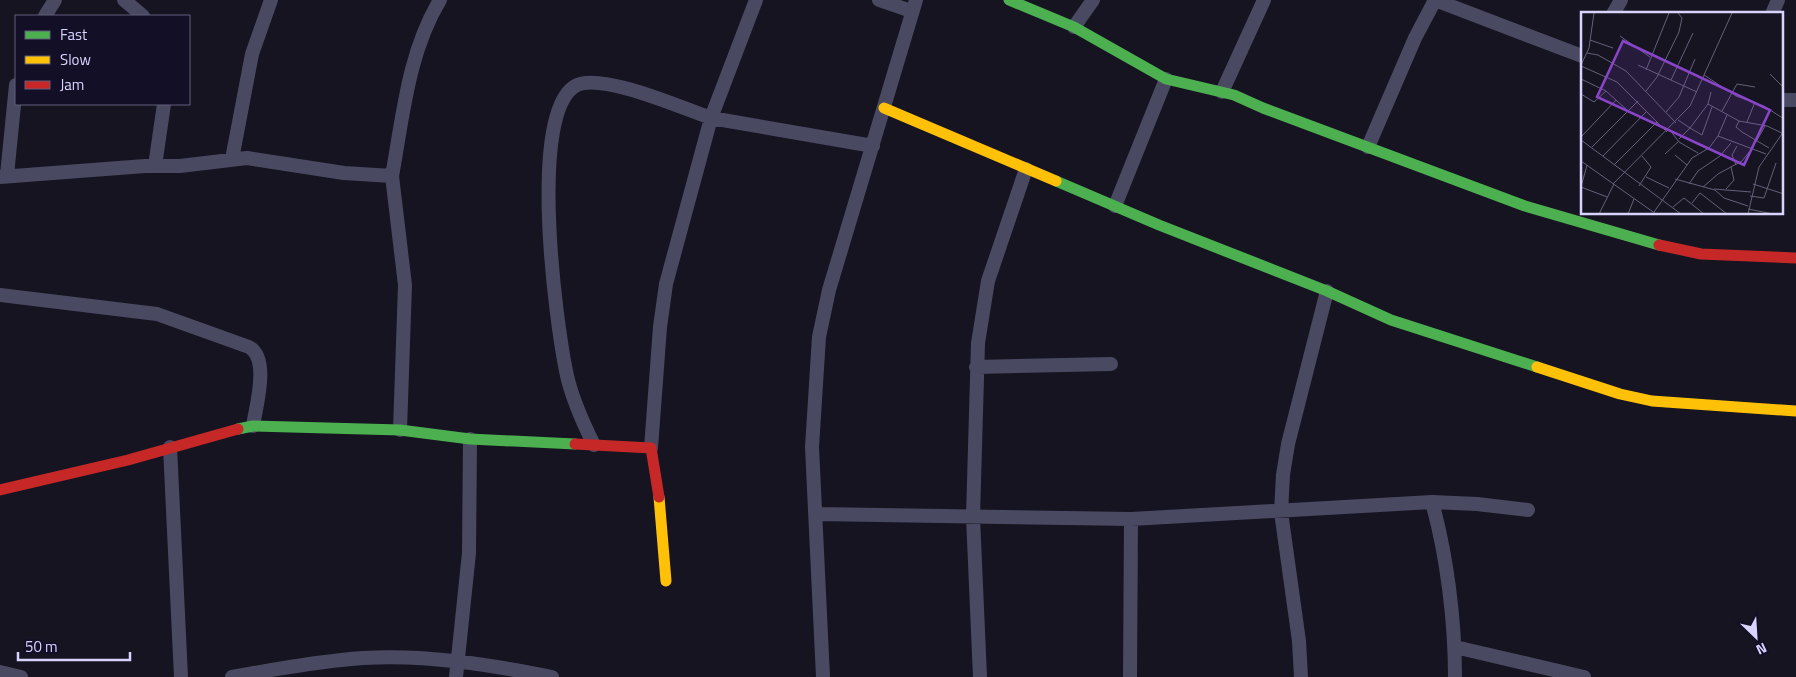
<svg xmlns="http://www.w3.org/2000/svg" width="1796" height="677" font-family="'Titillium Web',sans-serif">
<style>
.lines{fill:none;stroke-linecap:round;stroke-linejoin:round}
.street{stroke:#4a4962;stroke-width:14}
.fast{stroke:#4caf50;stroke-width:11}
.slow{stroke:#ffc107;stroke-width:11}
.jam{stroke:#c62828;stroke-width:11}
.inset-road{fill:none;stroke:#64617a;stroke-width:1}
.view{fill:#8945c9;fill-opacity:0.15;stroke:#8945c9;stroke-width:2.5}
.inset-edge{fill:none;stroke:#d9d4ff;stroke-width:2.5}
</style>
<rect width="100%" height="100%" fill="#161421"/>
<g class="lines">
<path class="street" d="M 124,0 L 143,16
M 879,0 L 911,11
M 1613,14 L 1621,0
M 1772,14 L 1778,0
M 45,16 L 55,0
M 1074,27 L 1093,0
M 1222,92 L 1264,0
M 1782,100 L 1796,100
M 1368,147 L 1415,38 L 1435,0 L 1582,56
M 232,159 L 252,54 L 271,0
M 155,166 L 164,104
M 7,175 L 16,85
M 392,176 C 403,116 408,53 440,0
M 0,177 L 145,166 L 180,166 L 247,158 L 344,173 L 392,176 L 405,285 L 400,430
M 1115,206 L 1166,79
M 0,295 L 157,314 L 249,347 C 270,359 256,406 253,426
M 976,367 L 1111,364
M 594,445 C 582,421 571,397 566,371 C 556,322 527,109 577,85 C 603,73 682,108 711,118 L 756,0
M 170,447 L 181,677
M 651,448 L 660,327 L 666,284 L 711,118 L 873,146
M 1432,502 C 1447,556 1455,621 1455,677
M 817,514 L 1131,519 L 1432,502 L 1477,504 L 1528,510
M 1455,647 L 1584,677
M 0,672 L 21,677
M 232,677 C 275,669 320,661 363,658 C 426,654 491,665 552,677
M 456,677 L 469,553 L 470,439
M 823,677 L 812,447 L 819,337 L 829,290 L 916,0
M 980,677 L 973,517 L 978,343 L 988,281 L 1026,169
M 1130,677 L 1131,519
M 1301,677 L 1299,641 L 1281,512 L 1283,475 L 1288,444 L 1327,291"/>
<path class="fast" d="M 1009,0 L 1074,27 L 1166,79 L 1234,95 L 1263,108 L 1525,206 L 1659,245
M 1056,181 L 1159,225 L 1327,291 L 1391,320 L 1537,367
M 238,429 L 253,426 L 400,430 L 470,439 L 575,444"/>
<path class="slow" d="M 884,108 L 1056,181
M 1537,367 L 1620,394 L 1652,401 L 1796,411
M 659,497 L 666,581"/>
<path class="jam" d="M 1659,245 L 1701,254 L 1796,258
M 575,444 L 651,448 L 659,497
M 0,490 L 128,460 L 238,429"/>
</g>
<g transform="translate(1581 12)">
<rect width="202" height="202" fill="#161421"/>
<path class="inset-road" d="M 39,24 L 69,45M 9,28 L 32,36M 6,41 L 17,43 L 45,59 L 95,111M 0,53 L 8,36 L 13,1M 57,53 L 116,80M 0,54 L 36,70 L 86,120M 65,58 L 88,1M 189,62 L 203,76M 123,63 L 155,84 L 183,94 L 203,107M 0,67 L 25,79 L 46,98M 90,68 L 112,21M 65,79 L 76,65 L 98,20 L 101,6 L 97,1M 130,80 L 127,92 L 158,109 L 186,114 L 203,122M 0,82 L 13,90 L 25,79M 141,99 L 156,72 L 174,75M 85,100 L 98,85 L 114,47M 146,103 L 137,124 L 185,142M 97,108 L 109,116 L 127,92M 158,109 L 155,115 L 161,120 L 188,136M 166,110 L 174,90M 89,118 L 98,130 L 117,141M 0,125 L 35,88M 98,127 L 109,116 L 121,123 L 131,95M 0,128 L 100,202M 175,130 L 184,114M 11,135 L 57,89M 84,142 L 98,129M 94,143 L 106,153M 22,144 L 66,99M 0,149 L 75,202M 6,153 L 0,175 L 26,185M 33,153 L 76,110M 155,153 L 151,143 L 156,134M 65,165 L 88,176M 94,167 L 134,178 L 143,186 L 167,194M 32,172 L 109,94 L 151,1M 108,172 L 117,159 L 139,144 L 150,131M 172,172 L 203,182M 58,174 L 70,155 L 61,144M 122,175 L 137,162 L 161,149 L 169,139M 133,177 L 170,180M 145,177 L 153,168 L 150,155M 169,184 L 183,186 L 195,151M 111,191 L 119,181 L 146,202M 92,195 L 103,186 L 123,202M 167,197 L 192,202M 73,200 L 111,146 L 128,136 L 137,124M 18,202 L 33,172M 47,202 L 53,187M 167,202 L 178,155 L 203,119"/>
<path class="view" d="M 42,29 L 189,98 L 163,153 L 16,85 Z"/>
<rect width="202" height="202" class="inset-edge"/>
</g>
<rect x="15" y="15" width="175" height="90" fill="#130f26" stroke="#625e7d"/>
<rect x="25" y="31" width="25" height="8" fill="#4caf50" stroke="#625e7d"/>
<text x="60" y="40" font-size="15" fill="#d9d4ff">Fast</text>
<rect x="25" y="56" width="25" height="8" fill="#ffc107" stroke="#625e7d"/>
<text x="60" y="65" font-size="15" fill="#d9d4ff">Slow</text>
<rect x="25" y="81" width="25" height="8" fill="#c62828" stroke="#625e7d"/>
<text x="60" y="90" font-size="15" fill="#d9d4ff">Jam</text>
<g transform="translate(1756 637) rotate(155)" stroke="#130f26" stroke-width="4" paint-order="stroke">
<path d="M0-4L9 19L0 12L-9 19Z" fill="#d9d4ff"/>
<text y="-8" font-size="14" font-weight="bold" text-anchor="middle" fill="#d9d4ff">N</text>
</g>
<path d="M18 652v8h112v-8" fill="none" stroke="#d9d4ff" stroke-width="2.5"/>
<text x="25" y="652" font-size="15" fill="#d9d4ff" stroke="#130f26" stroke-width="4" paint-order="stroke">50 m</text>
</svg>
